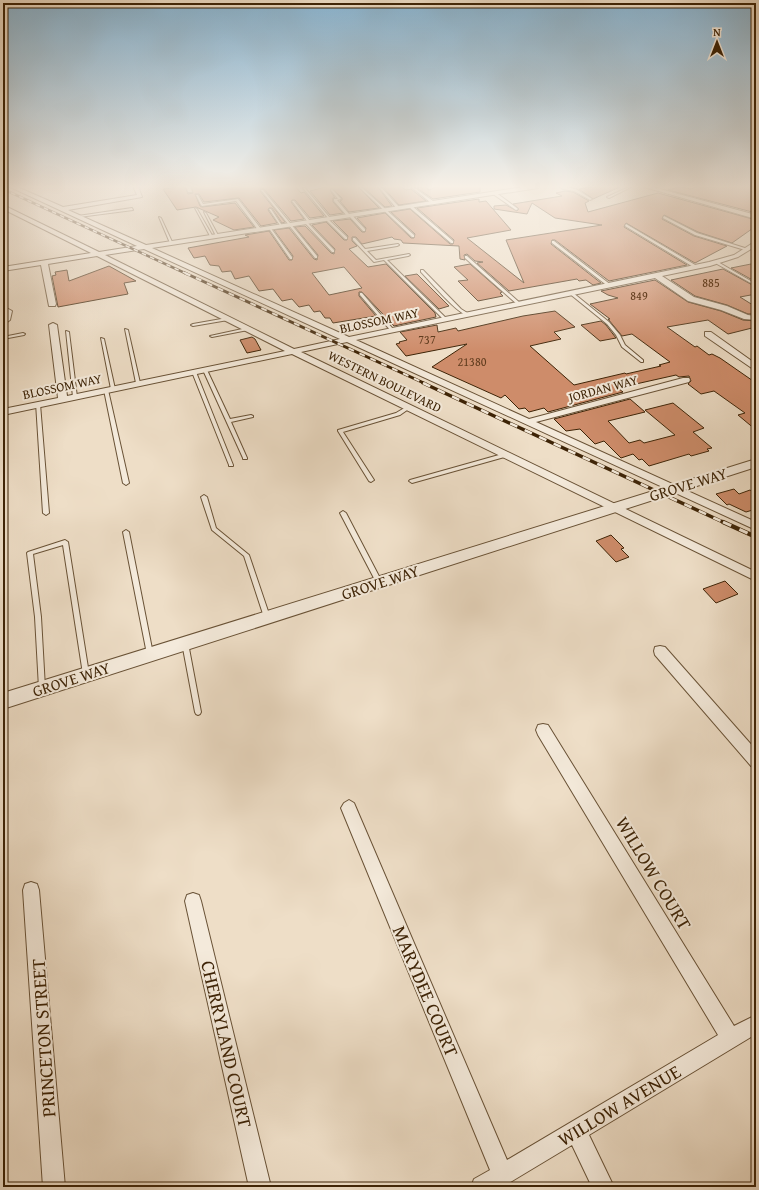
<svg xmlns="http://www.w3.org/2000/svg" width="759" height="1190" font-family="'Gentium Book Plus',serif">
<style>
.building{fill:#ce8c6a;stroke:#3d2306;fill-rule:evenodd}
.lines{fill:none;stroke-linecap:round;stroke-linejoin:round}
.service-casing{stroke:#695236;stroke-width:2}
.minor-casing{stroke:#695236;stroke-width:2}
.tertiary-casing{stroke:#695236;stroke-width:2}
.service{fill:#f4eadb;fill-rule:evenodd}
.minor{fill:#f4eadb;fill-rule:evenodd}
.tertiary{fill:#f4eadb;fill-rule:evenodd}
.rail-far3-casing{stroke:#3d2306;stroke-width:2.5}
.rail-far2-casing{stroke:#3d2306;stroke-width:3}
.rail-far1-casing{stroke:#3d2306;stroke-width:3.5}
.rail-casing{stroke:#3d2306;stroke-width:4.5}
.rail-far3{stroke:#f4eadb;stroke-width:1.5;stroke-dasharray:4.5;stroke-linecap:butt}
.rail-far2{stroke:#f4eadb;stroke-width:2;stroke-dasharray:6;stroke-linecap:butt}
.rail-far1{stroke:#f4eadb;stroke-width:2.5;stroke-dasharray:8;stroke-linecap:butt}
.rail{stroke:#f4eadb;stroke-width:3;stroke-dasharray:9;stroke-linecap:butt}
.labels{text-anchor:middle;stroke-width:4;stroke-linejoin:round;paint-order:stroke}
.far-number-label{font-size:12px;fill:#613d1f}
.far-street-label{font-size:13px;fill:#3d2306;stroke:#f4eadb}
.street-label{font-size:16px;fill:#3d2306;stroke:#f4eadb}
.near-street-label{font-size:19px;fill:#3d2306;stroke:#f4eadb}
</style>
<rect width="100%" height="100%" fill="#eedec7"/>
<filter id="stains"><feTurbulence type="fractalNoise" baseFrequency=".005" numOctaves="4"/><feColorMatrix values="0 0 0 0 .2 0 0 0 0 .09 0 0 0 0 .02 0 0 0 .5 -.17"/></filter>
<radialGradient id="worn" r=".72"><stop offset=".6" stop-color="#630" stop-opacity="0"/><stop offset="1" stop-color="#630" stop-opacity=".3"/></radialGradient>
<path class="building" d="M 172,186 L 185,186 L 188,194 L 193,193 L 191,186 L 295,186 L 301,193 L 304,192 L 324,216 L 310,218 L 295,200 L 292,200 L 291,202 L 304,219 L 291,221 L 264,189 L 261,188 L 260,191 L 285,222 L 282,223 L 272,208 L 269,208 L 268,210 L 277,223 L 261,226 L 239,198 L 204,202 L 199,194 L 195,194 L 200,206 L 202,207 L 235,203 L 254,227 L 234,230 L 213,220 L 219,217 L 196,207 L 177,210 L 163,189 L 173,188 Z
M 329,186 L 357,186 L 379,208 L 349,212 L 340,201 L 342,200 L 342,198 L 332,188 L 330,190 L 335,198 L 333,198 L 333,202 L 343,213 L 330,215 L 310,191 Z
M 362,186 L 377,186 L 392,206 L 385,207 Z
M 382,186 L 400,186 L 406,190 L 411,189 L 426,201 L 399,205 Z
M 424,186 L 429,190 L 436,187 L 443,186 L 480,186 L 480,192 L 433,199 L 417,188 Z
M 598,186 L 622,186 L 593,199 L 579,189 Z
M 719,186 L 756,186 L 756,213 L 668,190 L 680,187 L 691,189 L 695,187 L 704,188 L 710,187 L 715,188 Z
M 565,191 L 573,192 L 589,201 L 585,203 L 588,212 L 658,193 L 756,220 L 756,226 L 732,243 L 698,232 L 664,215 L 662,219 L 694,236 L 727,246 L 695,263 L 626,223 L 624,227 L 687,265 L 609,281 L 555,240 L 552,240 L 551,244 L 601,283 L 593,285 L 586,280 L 579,281 L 577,279 L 509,291 L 477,263 L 483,262 L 475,261 L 467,254 L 464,255 L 465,260 L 460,259 L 459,246 L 403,243 L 401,240 L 394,239 L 392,237 L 362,244 L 356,237 L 352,237 L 352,241 L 357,246 L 349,249 L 368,267 L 386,264 L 435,313 L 436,317 L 394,326 L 362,292 L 359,292 L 359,296 L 376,316 L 333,323 L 330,318 L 325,318 L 320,311 L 314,312 L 309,305 L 299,307 L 292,299 L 282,301 L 273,289 L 259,291 L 249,276 L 235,279 L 231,271 L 222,272 L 219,266 L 210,265 L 205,256 L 194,258 L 188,248 L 249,237 L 245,235 L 269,231 L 289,260 L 292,260 L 293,256 L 274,230 L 289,228 L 314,259 L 317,260 L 318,255 L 295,227 L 305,226 L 331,253 L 334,254 L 335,249 L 312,225 L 326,222 L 344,240 L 347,240 L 348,236 L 333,221 L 350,219 L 362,232 L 365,232 L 366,228 L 357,218 L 385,213 L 411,238 L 414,238 L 415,234 L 391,212 L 410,209 L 450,244 L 453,244 L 454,240 L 417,208 L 479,199 L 479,202 L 486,201 L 511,230 L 467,238 L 524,283 L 506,240 L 602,225 L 555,218 L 532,203 L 527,214 L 494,209 L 494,206 L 506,205 L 517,211 L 519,209 L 513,204 L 562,196 L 556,193 ZM 344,267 L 362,288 L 329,295 L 312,273 Z
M 756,263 L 756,282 L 731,268 Z
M 470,264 L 502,292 L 500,293 L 503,296 L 478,301 L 458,281 L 468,280 L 454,267 Z
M 109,266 L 136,281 L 124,283 L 128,294 L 58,307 L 52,276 L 56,275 L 55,272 L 67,270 L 69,281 Z
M 723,269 L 756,287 L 756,294 L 740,297 L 756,307 L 756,314 L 748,314 L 727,305 L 695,296 L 671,280 Z
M 417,274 L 449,306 L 439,309 L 405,276 Z
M 655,280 L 688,302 L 721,311 L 743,320 L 756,321 L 756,327 L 728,334 L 708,320 L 667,327 L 695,347 L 697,346 L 709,355 L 712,354 L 720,358 L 756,383 L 756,430 L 738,415 L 745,413 L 714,391 L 701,394 L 688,384 L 691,381 L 689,376 L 679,377 L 676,375 L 618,388 L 623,392 L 548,412 L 544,408 L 529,412 L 525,408 L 519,409 L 505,395 L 501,398 L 432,367 L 467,344 L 406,356 L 396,344 L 400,343 L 399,342 L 407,340 L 400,332 L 437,325 L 438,332 L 456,328 L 458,331 L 523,316 L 555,311 L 575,327 L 554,332 L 561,339 L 530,346 L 574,385 L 625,373 L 626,374 L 661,366 L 659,365 L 670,362 L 632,334 L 622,336 L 608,319 L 610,319 L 590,304 L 618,298 L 608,295 L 601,291 Z
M 601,321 L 606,325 L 616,338 L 600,341 L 581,325 Z
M 252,337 L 255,339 L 261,350 L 247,353 L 240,340 Z
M 630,399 L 645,412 L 608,421 L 629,443 L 640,440 L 644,443 L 675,435 L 645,410 L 673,403 L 704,428 L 693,432 L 712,448 L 707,449 L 709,451 L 691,456 L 689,454 L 649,466 L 642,459 L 639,460 L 633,454 L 621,458 L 604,441 L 595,444 L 580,429 L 566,431 L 554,419 Z
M 734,489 L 739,494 L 750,490 L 756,494 L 756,509 L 746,512 L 729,504 L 727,505 L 716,494 Z
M 611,535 L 624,548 L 621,549 L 629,557 L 616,562 L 596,541 Z
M 725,581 L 738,594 L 716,603 L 703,589 Z"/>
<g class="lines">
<defs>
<path id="service" d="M 358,186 L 360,186 L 414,235 L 414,237 L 412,237 Z
M 378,186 L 380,186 L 399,207 L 399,209 L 397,209 Z
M 410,186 L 412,186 L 433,201 L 433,203 L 431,203 Z
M 559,186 L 561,186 L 565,187 L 576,189 L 592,199 L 590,200 L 574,191 L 563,189 Z
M 631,186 L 633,186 L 609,198 L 607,197 Z
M 303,188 L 305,188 L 330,218 L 328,219 L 347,237 L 347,239 L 345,239 L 326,220 L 326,218 L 328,218 Z
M 332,189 L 341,199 L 337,200 L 349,214 L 351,214 L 365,229 L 365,231 L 363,231 L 349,216 L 347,216 L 334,201 L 334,199 L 338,199 L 331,190 Z
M 261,190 L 263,190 L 317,256 L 317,258 L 315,258 Z
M 493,192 L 495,192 L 518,209 L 516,210 L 493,194 Z
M 196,195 L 198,195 L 203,204 L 238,199 L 261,229 L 258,230 L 236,201 L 202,206 L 201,205 Z
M 292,201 L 294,201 L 310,221 L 307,222 L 334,250 L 334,252 L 332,252 L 305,223 L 305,221 L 307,221 Z
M 409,205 L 411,205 L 453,241 L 453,243 L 451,243 L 409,207 Z
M 132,208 L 133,210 L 79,217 L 78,216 Z
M 195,208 L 197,209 L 213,237 L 210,236 Z
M 269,209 L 271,209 L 283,227 L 281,227 Z
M 204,212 L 206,213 L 219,237 L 216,236 Z
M 664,216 L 697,233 L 748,249 L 745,250 L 695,235 L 663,218 Z
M 159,217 L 161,218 L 173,244 L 170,243 Z
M 626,224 L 697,266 L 698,267 L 695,268 L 625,226 Z
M 268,227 L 270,227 L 292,257 L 292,259 L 290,259 Z
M 353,238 L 355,238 L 365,249 L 398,244 L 399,245 L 397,246 L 367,251 L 376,260 L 409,254 L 410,255 L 408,256 L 387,260 L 447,319 L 447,321 L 445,321 L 384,260 L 374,262 L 353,240 Z
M 552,241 L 554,241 L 611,285 L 611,287 L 609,287 L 552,243 Z
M 465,256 L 467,256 L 520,303 L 520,305 L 518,305 L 465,258 Z
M 718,262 L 756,284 L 756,286 L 717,264 L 717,262 Z
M 421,270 L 423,270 L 461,309 L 469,314 L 469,316 C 458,315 430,281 421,272 Z
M 570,292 L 572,292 L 609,322 L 620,335 L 625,345 L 643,360 L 643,362 L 641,362 L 622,347 L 616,335 L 607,324 L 570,294 Z
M 360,293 L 362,293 L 393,329 L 393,331 L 391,331 L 360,295 Z
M 3,306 L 12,311 L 10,320 L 3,325 L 3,322 L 6,320 L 8,311 L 3,309 Z
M 227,318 L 229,319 L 228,320 L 193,326 L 191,325 L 193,324 Z
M 247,328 L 248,328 L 248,330 L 212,337 L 210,336 Z
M 125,329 L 128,330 L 140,383 L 140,384 L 136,383 Z
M 66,331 L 69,332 L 77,397 L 75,398 L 73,397 Z
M 23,333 L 25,334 L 24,335 L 3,339 L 3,337 Z
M 101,338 L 104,339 L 115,389 L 115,390 L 111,389 Z
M 204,369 L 207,370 L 230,419 L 251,415 L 253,416 L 253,417 L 231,422 L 247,458 L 247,459 L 243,459 L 243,458 L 203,370 Z
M 193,371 L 196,372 L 233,465 L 233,466 L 229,466 L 229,465 L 192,372 Z
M 104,389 L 108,390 L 129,483 L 126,485 L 123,483 L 104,390 Z
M 36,403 L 38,403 L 40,404 L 49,513 L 46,515 L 43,513 Z
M 406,407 L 410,407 L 410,408 L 400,415 L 343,432 L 374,480 L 371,482 L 369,481 L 338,431 L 338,430 L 396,413 Z
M 506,453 L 508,454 L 508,456 L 412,483 L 409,481 L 410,480 Z
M 204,495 L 207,497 L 216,528 L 249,555 L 270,617 L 269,619 L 265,619 L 264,617 L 244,556 L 212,530 L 201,497 Z
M 343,511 L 346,513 L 382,582 L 381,584 L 377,584 L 376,582 L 340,513 Z
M 126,530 L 129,532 L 153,654 L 152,656 L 150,657 L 148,656 L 147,654 L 123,532 Z
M 65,540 L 68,542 L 89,674 L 88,676 L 86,677 L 84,676 L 83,674 L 63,545 L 33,554 L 41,617 L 45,688 L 44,690 L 42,691 L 40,690 L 39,688 L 35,617 L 27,553 L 28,552 Z
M 185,640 L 187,641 L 188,643 L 201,712 L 200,714 L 198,715 L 196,714 L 195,712 L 182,643 L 183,641 Z"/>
<path id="minor" d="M 8,186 L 15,186 L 63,207 L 137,195 L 133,186 L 138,186 L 142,197 L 68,210 L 146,245 L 530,186 L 540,186 L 538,188 L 152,248 L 349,337 L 709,262 L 734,255 L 756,241 L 756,246 L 738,257 L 710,266 L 662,276 L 694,297 L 727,306 L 748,315 L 756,316 L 756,320 L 744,319 L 721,310 L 688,301 L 655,278 L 356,340 L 529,419 L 683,378 L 689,378 L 690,380 L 689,382 L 536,422 L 756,522 L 756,530 L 347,342 L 301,352 L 756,572 L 756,581 L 292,354 L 3,415 L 3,409 L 58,398 L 49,325 L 53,323 L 57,325 L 67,396 L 285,351 L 97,256 L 48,264 L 56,304 L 55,306 L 49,306 L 41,265 L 3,271 L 3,267 L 91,253 L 3,209 L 3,205 L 99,252 L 137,246 ZM 144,249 L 340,339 L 294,349 L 105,255 Z
M 186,186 L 190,186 L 192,192 L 188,192 Z
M 641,186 L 649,186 L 756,215 L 756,219 Z
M 705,332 L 711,332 L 756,364 L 756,371 L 705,336 Z
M 660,646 L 665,647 L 756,750 L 756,768 L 751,766 L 655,655 L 654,651 L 655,647 Z
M 543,724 L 548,725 L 734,1026 L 756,1015 L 756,1034 L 589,1135 L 614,1187 L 592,1187 L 572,1145 L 502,1187 L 471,1187 L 474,1179 L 490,1170 L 341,808 L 344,803 L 349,800 L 354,803 L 507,1160 L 718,1035 L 538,735 L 536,730 L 538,725 Z
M 31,882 L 37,884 L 39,890 L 65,1187 L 43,1187 L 23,890 L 25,884 Z
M 193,893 L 199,895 L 201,901 L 271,1187 L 249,1187 L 185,901 L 187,895 Z"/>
<path id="tertiary" d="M 756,459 L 756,467 L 3,709 L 3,693 Z"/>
</defs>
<use href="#service" class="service-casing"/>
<use href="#minor" class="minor-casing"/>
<use href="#tertiary" class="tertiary-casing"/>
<use href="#service" class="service"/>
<use href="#minor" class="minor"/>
<use href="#tertiary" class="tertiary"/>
<defs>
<path id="rail-far3" d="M 3,189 L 187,274"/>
<path id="rail-far2" d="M 185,273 L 426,384"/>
<path id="rail-far1" d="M 423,383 L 725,523"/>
<path id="rail" d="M 723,522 L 756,537"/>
</defs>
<use href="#rail-far3" class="rail-far3-casing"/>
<use href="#rail-far2" class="rail-far2-casing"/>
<use href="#rail-far1" class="rail-far1-casing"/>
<use href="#rail" class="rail-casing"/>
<use href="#rail-far3" class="rail-far3"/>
<use href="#rail-far2" class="rail-far2"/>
<use href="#rail-far1" class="rail-far1"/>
<use href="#rail" class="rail"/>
</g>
<linearGradient id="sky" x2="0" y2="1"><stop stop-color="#89b7d6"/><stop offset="0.53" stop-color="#f7f0e6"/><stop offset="1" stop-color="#f7f0e6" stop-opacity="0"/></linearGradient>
<rect width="759" height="352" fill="url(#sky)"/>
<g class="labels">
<g class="far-number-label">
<text x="711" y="287">885</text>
<text x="639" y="300">849</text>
<text x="427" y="344">737</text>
<text x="472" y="366">21380</text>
</g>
<g class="far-street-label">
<text transform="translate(379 320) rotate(-12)" y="5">BLOSSOM WAY</text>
<text transform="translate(385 381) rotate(26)" y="5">WESTERN BOULEVARD</text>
<text transform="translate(62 386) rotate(-12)" y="5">BLOSSOM WAY</text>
<text transform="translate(603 388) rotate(-15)" y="5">JORDAN WAY</text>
</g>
<g class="street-label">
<text transform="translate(688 484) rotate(-17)" y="6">GROVE WAY</text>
<text transform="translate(380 582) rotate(-18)" y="6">GROVE WAY</text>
<text transform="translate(71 679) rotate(-18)" y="6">GROVE WAY</text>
</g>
<g class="near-street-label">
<text transform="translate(654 873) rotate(59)" y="7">WILLOW COURT</text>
<text transform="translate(426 991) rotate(67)" y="7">MARYDEE COURT</text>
<text transform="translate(43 1038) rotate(-94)" y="7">PRINCETON STREET</text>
<text transform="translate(227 1044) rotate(77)" y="7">CHERRYLAND COURT</text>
<text transform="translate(619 1105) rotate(-31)" y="7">WILLOW AVENUE</text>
</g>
</g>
<rect width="759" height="1190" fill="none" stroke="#eedec7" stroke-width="16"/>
<rect x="4" y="4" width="751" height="1182" fill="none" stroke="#3d2306" stroke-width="2"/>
<rect x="8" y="8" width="743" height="1174" fill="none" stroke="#3d2306"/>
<g transform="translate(717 42)" stroke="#f4eadb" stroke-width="3" paint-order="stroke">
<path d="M0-3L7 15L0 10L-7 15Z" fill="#3d2306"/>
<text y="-6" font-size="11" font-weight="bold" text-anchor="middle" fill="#3d2306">N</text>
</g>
<rect width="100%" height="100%" filter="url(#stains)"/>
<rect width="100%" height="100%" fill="url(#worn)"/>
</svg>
